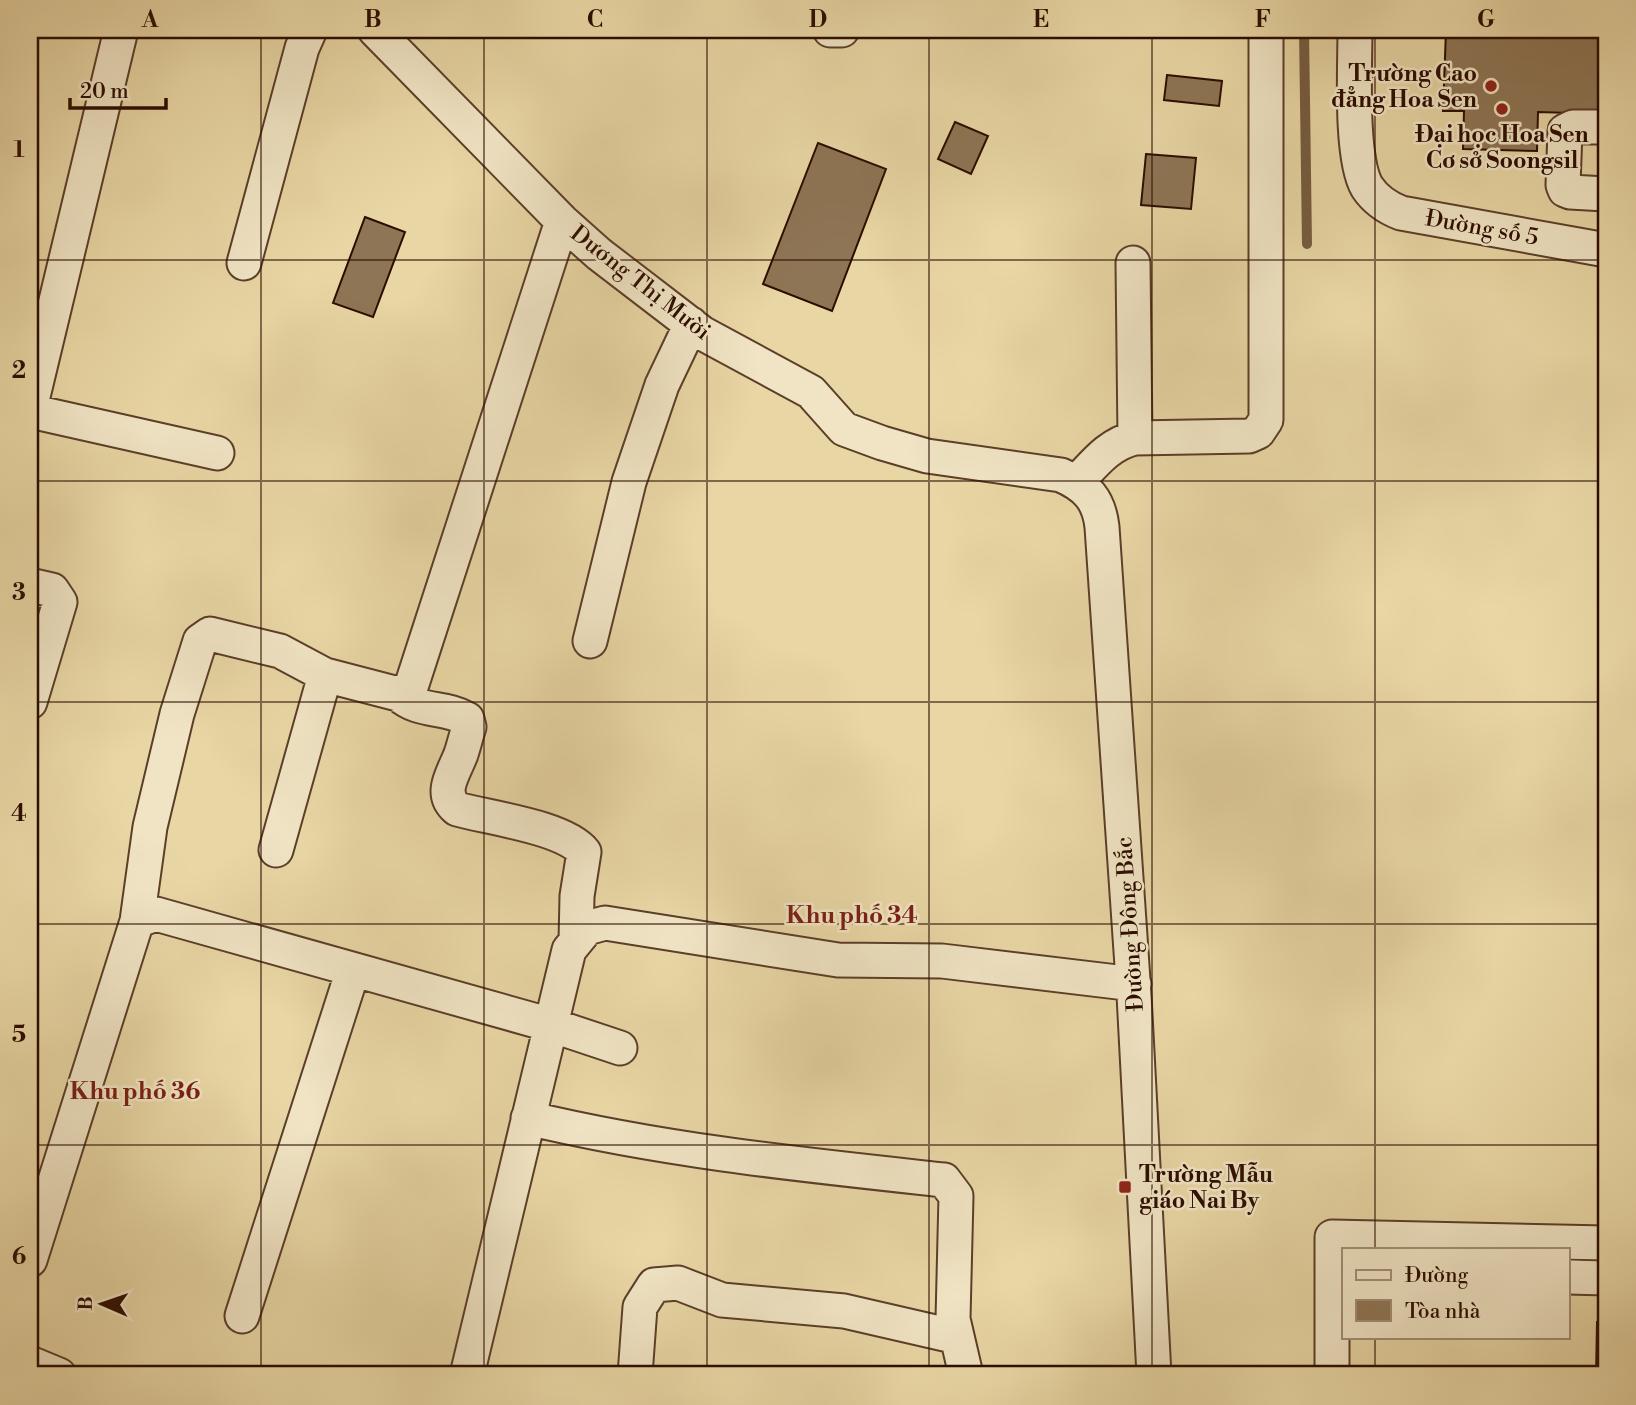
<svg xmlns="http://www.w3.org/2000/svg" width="1636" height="1405" font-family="'Libre Bodoni',serif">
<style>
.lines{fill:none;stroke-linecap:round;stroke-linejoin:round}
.stream{stroke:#765c41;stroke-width:10}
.building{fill:#8e7555;stroke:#2c0c00;stroke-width:2}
.minor-casing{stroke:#5b3e29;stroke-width:37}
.minor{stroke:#f0e4c4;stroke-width:33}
.grid{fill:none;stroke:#2c0c00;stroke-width:2;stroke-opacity:0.55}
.poi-dot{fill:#8f2418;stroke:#f0e4c4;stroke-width:2.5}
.labels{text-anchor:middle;stroke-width:5;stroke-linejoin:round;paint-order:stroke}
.poi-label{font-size:23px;font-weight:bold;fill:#2c0c00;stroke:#f0e4c4;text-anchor:end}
.street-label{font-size:23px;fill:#2c0c00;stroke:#f0e4c4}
.neighbourhood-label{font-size:24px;font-weight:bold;fill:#7a1f14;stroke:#f0e4c4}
.neatline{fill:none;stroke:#2c0c00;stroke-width:2.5}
.grid-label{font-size:23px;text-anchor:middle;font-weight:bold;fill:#2c0c00}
</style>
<rect width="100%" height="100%" fill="#e8d6a4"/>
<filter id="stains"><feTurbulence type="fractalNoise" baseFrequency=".00286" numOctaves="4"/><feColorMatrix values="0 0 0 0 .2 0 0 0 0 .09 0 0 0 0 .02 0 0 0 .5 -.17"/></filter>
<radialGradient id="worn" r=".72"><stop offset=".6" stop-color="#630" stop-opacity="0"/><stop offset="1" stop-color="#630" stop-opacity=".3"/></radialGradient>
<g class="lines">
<path class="stream" d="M 1304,30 L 1307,244"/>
</g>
<path class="building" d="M 1446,30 L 1606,30 L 1606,114 L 1538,112 L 1537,151 L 1463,149 L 1464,111 L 1443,111 Z
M 1167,75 L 1222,81 L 1219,106 L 1164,100 Z
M 955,122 L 988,136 L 971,174 L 938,159 Z
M 818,143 L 886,169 L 832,311 L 763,284 Z
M 1146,154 L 1196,158 L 1191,209 L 1141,205 Z
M 365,217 L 405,232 L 373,317 L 333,303 Z
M 1597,1322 L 1606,1323 L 1606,1375 L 1596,1375 Z"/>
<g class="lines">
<defs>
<path id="minor" d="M 375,30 L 562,221 L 599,254 L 702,333 L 811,392 L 844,429 L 882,443 L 927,456 L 1061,475 C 1086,486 1099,499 1102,527 L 1134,995 L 1154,1375
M 830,30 L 842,30
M 1355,30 C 1355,66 1350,158 1367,187 C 1375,199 1388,208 1401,213 L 1606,250
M 1606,127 L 1573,127 L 1565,131 L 1563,185 L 1565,190 L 1570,192 L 1606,194
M 244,263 L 302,48 L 310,30
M 1133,263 L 1135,438
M 30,409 L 121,30
M 30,411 L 217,453
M 1077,482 C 1095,463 1109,444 1135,438 L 1249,436 L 1258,432 L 1266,420 L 1266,30
M 30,585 L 52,590 L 60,602 L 30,702
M 590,641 L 629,482 L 662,385 L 691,324
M 398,694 C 421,714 443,705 467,719 L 469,727 C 466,736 464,745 461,754 C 454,773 438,793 457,809 C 489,818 564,827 584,852 L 577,896 L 576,941
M 276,850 L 325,675
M 137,921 L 150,827 L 177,714 L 200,641 L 210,634 L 280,651 L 325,675 L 398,694 L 411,687 L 562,221
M 528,1118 C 665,1151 805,1165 944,1180 L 956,1196 L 953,1319 L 966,1375
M 30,1260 L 137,921 L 156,914 L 551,1025 L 620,1048
M 1568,1277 L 1606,1278
M 242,1316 L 353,970
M 30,1363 L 59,1375
M 467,1375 L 569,950 L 587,928 L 605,923 L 838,960 L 942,961 L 1134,984
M 635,1375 L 640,1307 L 654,1285 L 678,1283 L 722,1300 L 844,1311 L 957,1337
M 1332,1375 L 1332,1237 L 1606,1243"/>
</defs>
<use href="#minor" class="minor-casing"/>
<use href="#minor" class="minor"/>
</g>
<path class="grid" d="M 261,30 L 261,1375M 484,30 L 484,1375M 707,30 L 707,1375M 929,30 L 929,1375M 1152,30 L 1152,1375M 1375,30 L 1375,1249M 30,260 L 1606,260M 30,481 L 1606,481M 30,702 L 1606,702M 30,924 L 1606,924M 30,1145 L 1606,1145M 1375,1337 L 1375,1375"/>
<g class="poi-dot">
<circle cx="1491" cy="86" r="7"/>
<circle cx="1502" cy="109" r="7"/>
<rect x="1118" y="1180" width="14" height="14" rx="3.5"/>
</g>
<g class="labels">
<g class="poi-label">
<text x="1477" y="81">Trường Cao<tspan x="1477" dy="26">đẳng Hoa Sen</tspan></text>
<text x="1502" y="142" text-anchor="middle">Đại học Hoa Sen<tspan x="1502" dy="26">Cơ sở Soongsil</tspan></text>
<text x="1139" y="1182" text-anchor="start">Trường Mẫu<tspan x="1139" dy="26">giáo Nai By</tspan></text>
</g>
<g class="street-label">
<text transform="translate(1482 227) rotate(10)" y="8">Đường số 5</text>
<text transform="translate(641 282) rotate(38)" y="8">Dương Thị Mười</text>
<text transform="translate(1129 924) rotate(-94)" y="8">Đường Đông Bắc</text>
</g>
<g class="neighbourhood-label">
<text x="852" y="923">Khu phố 34</text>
<text x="135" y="1099">Khu phố 36</text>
</g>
</g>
<rect width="1636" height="1405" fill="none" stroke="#e8d6a4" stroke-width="77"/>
<rect x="1342" y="1248" width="228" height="91" fill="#f0e4c4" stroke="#a28e76" stroke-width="2"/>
<rect x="1356" y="1270" width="35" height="10" fill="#f0e4c4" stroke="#a28e76" stroke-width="2"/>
<text x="1405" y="1282" font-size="21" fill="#2c0c00">Đường</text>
<rect x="1356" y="1300" width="35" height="21" fill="#8e7555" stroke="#a28e76" stroke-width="2"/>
<text x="1405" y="1318" font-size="21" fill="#2c0c00">Tòa nhà</text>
<g transform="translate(102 1304) rotate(272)" stroke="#f0e4c4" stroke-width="5" paint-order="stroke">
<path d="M0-5L12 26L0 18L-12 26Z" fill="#2c0c00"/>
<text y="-10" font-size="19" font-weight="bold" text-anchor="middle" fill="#2c0c00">B</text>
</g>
<path d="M70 98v10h96v-10" fill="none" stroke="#2c0c00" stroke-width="3.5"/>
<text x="80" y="98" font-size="21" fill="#2c0c00" stroke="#f0e4c4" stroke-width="5" paint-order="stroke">20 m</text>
<rect x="38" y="38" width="1560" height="1328" class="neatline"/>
<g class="grid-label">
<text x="150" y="27">A</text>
<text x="373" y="27">B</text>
<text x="595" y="27">C</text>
<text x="818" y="27">D</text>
<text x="1041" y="27">E</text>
<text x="1263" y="27">F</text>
<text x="1486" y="27">G</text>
<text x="19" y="157">1</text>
<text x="19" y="378">2</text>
<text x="19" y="600">3</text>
<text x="19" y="821">4</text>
<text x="19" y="1042">5</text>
<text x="19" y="1264">6</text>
</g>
<rect width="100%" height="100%" filter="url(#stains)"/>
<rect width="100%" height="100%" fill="url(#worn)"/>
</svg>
